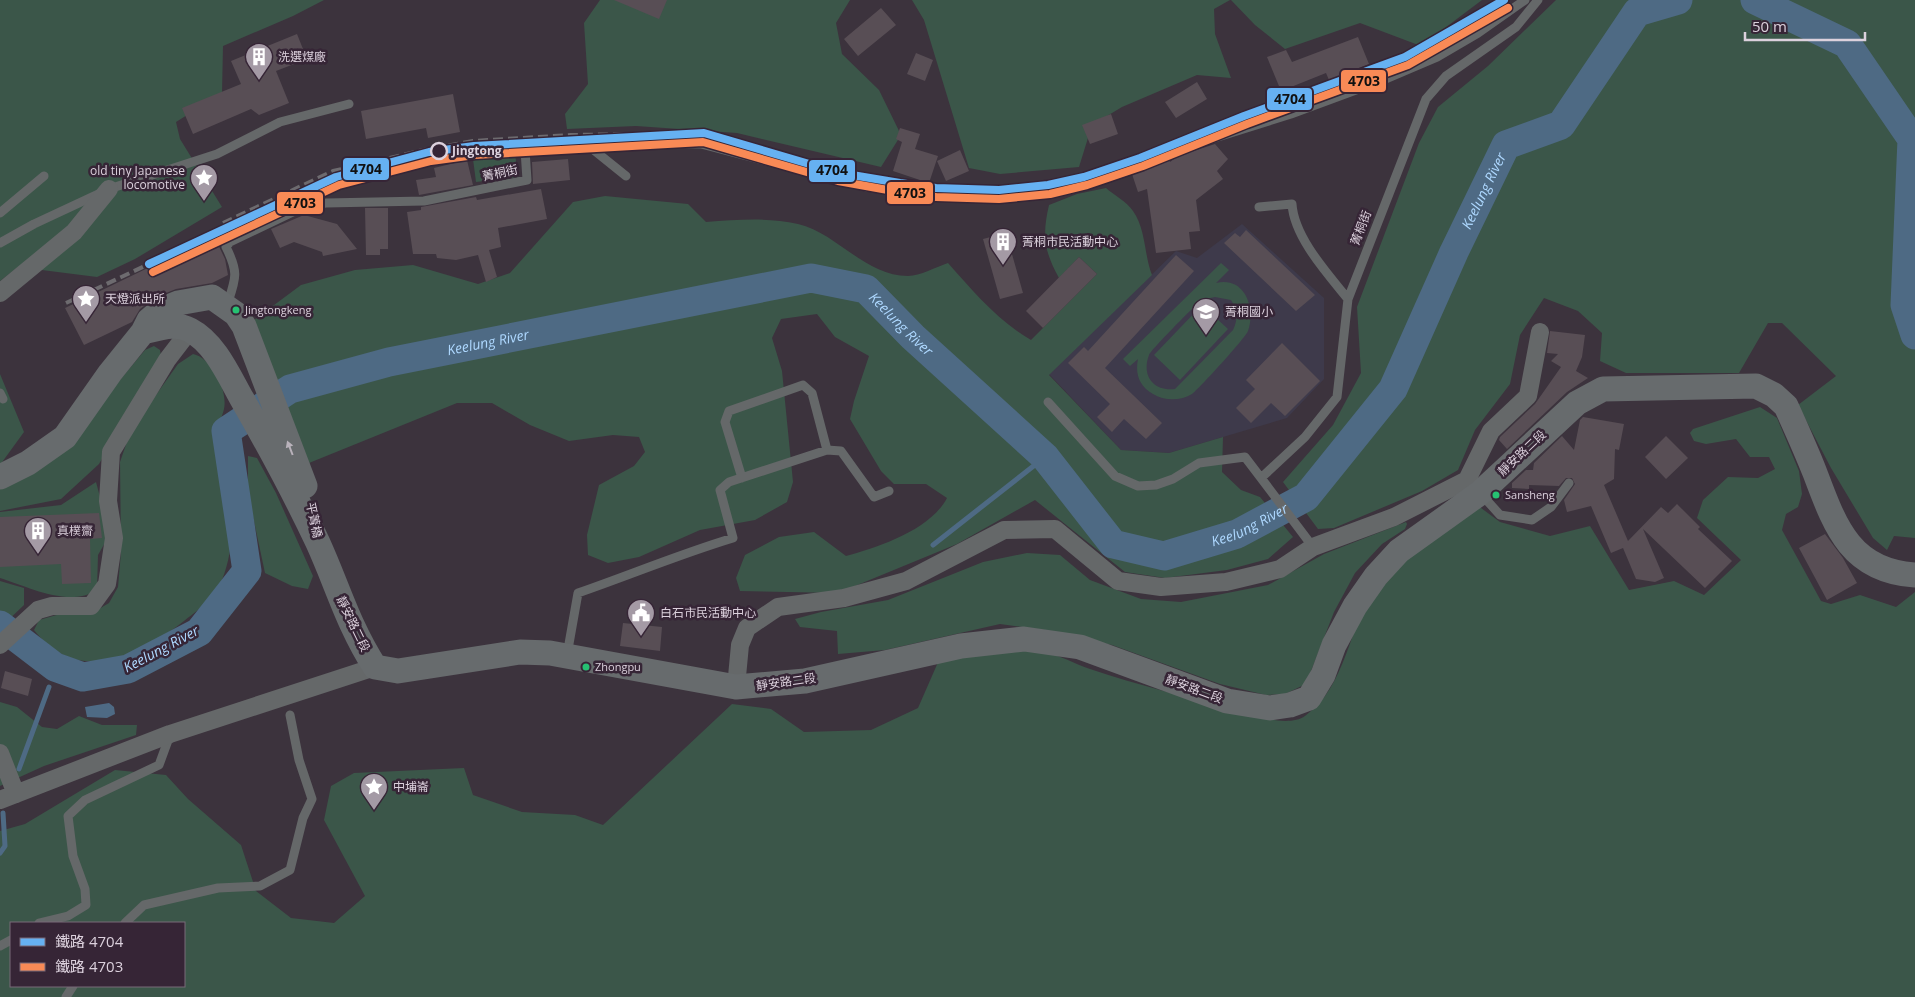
<svg xmlns="http://www.w3.org/2000/svg" width="1915" height="997" font-family="'Open Sans','Noto Sans TC',sans-serif">
<style>
.education{fill:#3e3a4b}
.green{fill:#3b5649;fill-rule:evenodd}
.water{fill:#4e6a84}
.lines{fill:none;stroke-linecap:round;stroke-linejoin:round}
.stream{stroke:#4e6a84;stroke-width:5}
.river{stroke:#4e6a84;stroke-width:29}
.building{fill:#584e55}
.service{stroke:#656869;stroke-width:9}
.minor{stroke:#656869;stroke-width:18}
.secondary{stroke:#676b6d;stroke-width:25}
.rail{stroke:#6d6b6f;stroke-width:4;stroke-dasharray:10 5;stroke-linecap:butt}
.rail-1-casing{stroke:#362536;stroke-width:11}
.rail-2-casing{stroke:#362536;stroke-width:11}
.rail-1{stroke:#66b1f2;stroke-width:8}
.rail-2{stroke:#f98a56;stroke-width:8}
.oneway{fill:#b9b2bb}
.stop-dot{fill:#362536;stroke:#dcd1dd;stroke-width:2.5}
.bus-dot{fill:#26c172;stroke:#362536;stroke-width:2}
.labels{text-anchor:middle;stroke-width:5;stroke-linejoin:round;paint-order:stroke}
.bus-label{font-size:11px;fill:#dcd1dd;stroke:#362536;text-anchor:start}
.poi-label{font-size:12px;fill:#dcd1dd;stroke:#362536;text-anchor:start}
.stop-label{font-size:12px;font-weight:bold;fill:#dcd1dd;stroke:#362536;text-anchor:start}
.street-label{font-size:12px;fill:#dcd1dd;stroke:#362536}
.water-label{font-size:14px;font-style:italic;fill:#aed8ff;stroke:#362536}
.line-badge{stroke:#362536;stroke-width:2}
.pale-badge-label{font-size:14px;text-anchor:middle;font-weight:bold;fill:#111}
</style>
<rect width="100%" height="100%" fill="#3c333d"/>
<path class="education" d="M 1242,224 L 1324,298 L 1324,379 L 1287,418 L 1169,453 L 1121,450 L 1049,374 L 1176,251 L 1197,258 Z"/>
<path class="green" d="M 0,0 L 324,0 L 293,16 L 223,46 L 222,93 L 176,122 L 180,139 L 222,207 L 135,259 L 97,277 L 18,267 L 0,281 Z
M 600,0 L 850,0 L 836,23 L 842,54 L 879,90 L 901,135 L 881,167 L 737,133 L 636,126 L 567,129 L 565,114 L 588,84 L 584,23 Z
M 912,0 L 1230,0 L 1214,9 L 1215,34 L 1231,78 L 1197,75 L 1122,107 L 1092,125 L 1079,167 L 1000,174 L 969,168 L 924,20 Z
M 1231,0 L 1482,0 L 1421,46 L 1360,23 L 1285,49 L 1255,25 Z
M 1556,0 L 1915,0 L 1915,538 L 1894,536 L 1887,550 L 1873,538 L 1831,468 L 1798,405 L 1836,376 L 1782,323 L 1768,323 L 1739,373 L 1626,373 L 1600,361 L 1602,333 L 1578,311 L 1544,298 L 1520,335 L 1510,384 L 1475,430 L 1458,470 L 1422,491 L 1334,528 L 1318,529 L 1283,482 L 1333,425 L 1361,373 L 1357,307 L 1419,143 L 1438,107 L 1488,66 Z
M 515,153 L 518,177 L 476,182 L 473,159 Z
M 1106,188 C 1114,195 1127,202 1133,211 C 1146,229 1144,255 1152,275 L 1049,375 L 1121,450 L 1169,453 L 1223,437 L 1222,472 L 1241,490 L 1260,497 L 1293,537 L 1268,559 L 1227,570 L 1165,578 L 1125,572 L 1035,500 L 957,544 L 838,593 L 740,591 L 736,578 L 745,555 L 779,537 L 814,532 L 846,556 C 879,547 930,530 947,498 L 926,484 L 894,484 L 881,471 L 850,419 L 854,401 L 869,356 L 835,337 L 817,314 L 781,319 L 772,338 L 782,371 L 793,482 L 787,502 L 755,520 L 700,530 L 639,557 L 608,563 L 588,555 L 587,535 L 599,485 L 634,466 L 645,452 L 639,437 L 613,435 L 569,441 L 530,425 L 492,403 L 457,403 L 309,463 L 254,320 L 301,285 L 355,270 L 413,265 L 478,284 L 510,273 L 573,202 L 605,196 L 688,204 L 706,222 C 737,220 767,217 798,224 C 837,233 865,276 908,276 C 920,276 936,267 948,263 C 973,291 998,321 1031,340 L 1097,274 L 1079,257 L 1059,278 C 1044,251 1042,235 1049,205 L 1077,194 Z
M 1221,263 L 1229,270 L 1216,283 C 1245,276 1256,308 1248,331 C 1247,336 1198,390 1192,394 C 1181,401 1164,401 1153,394 C 1139,386 1135,374 1138,359 L 1130,366 L 1123,359 ZM 1215,297 L 1231,300 C 1238,311 1238,319 1233,330 L 1175,389 C 1154,392 1141,376 1149,355 C 1151,350 1194,306 1200,302 C 1205,299 1210,298 1215,297 Z
M 1202,305 L 1228,329 L 1180,380 L 1154,355 Z
M 154,346 L 160,350 L 161,356 L 99,464 L 61,499 L 0,511 L 0,485 L 72,437 L 145,350 Z
M 193,354 C 212,358 228,390 224,409 C 222,418 217,427 213,435 C 229,482 241,532 222,580 C 216,597 197,611 184,621 C 138,657 77,686 34,630 L 39,620 L 60,614 L 92,613 L 109,603 L 118,587 L 121,552 L 120,462 L 131,430 L 178,364 Z
M 0,374 L 24,432 L 0,465 Z
M 1760,407 L 1777,418 L 1799,471 L 1802,494 L 1798,507 L 1786,514 L 1782,530 L 1821,601 L 1831,604 L 1860,595 L 1896,607 L 1915,592 L 1915,997 L 0,997 L 0,831 L 25,824 L 115,770 L 166,775 L 188,799 L 241,845 L 256,891 L 291,918 L 334,923 L 365,896 L 324,820 L 331,786 L 354,773 L 464,768 L 473,795 L 522,812 L 575,815 L 603,825 L 732,704 L 771,709 L 804,732 L 871,730 L 918,708 L 939,660 C 972,656 1011,645 1044,652 C 1060,655 1075,664 1090,669 C 1137,685 1185,696 1232,710 C 1249,715 1289,728 1305,716 C 1348,685 1347,626 1378,586 C 1404,553 1443,530 1477,505 L 1500,522 L 1550,536 L 1590,526 L 1629,590 L 1674,581 L 1704,595 L 1741,560 L 1697,518 L 1703,500 L 1728,477 L 1758,478 L 1775,469 L 1769,457 L 1750,457 L 1736,439 L 1706,444 L 1694,441 L 1690,433 L 1693,429 ZM 11,923 L 184,923 L 184,986 L 11,986 Z
M 248,456 L 257,458 L 276,493 L 313,576 L 308,589 L 292,586 L 265,573 L 248,493 Z
M 96,482 L 110,534 L 98,555 L 97,590 C 69,608 29,587 0,578 L 0,512 L 61,505 Z
M 1406,522 L 1407,524 L 1405,529 L 1382,544 L 1355,573 L 1334,612 L 1306,684 L 1285,694 L 1266,695 L 1220,684 L 1112,645 L 1045,630 L 1000,624 L 885,650 L 838,654 L 837,631 L 800,627 L 795,619 L 821,612 L 888,600 L 983,562 L 1027,553 L 1060,555 L 1090,580 L 1141,599 L 1181,602 L 1268,585 L 1324,554 Z
M 0,581 L 24,588 L 24,605 L 0,628 Z
M 0,702 L 17,707 L 42,727 L 57,729 L 79,716 L 102,725 L 137,725 L 136,735 L 44,766 L 0,786 Z"/>
<path class="water" d="M 109,703 L 114,707 L 115,714 L 107,718 L 87,717 L 85,707 Z"/>
<g class="lines">
<path class="stream" d="M 933,545 L 1045,457
M 54,671 L 55,667
M 19,769 L 49,687
M 0,853 L 5,846 L 3,813"/>
<g class="river">
<path d="M 1755,0 L 1847,44 L 1912,139 L 1905,305 L 1915,335"/>
<path id="s1" d="M 0,625 L 55,667 L 83,677 L 128,669 L 199,632 L 247,571 L 226,431 L 290,389 L 389,362 L 811,278 L 866,289 L 913,337 L 1045,457 L 1113,544 L 1164,556 L 1237,534 L 1306,497 L 1393,389 L 1454,252 L 1506,145 L 1561,125 L 1637,12 L 1678,0"/>
</g>
</g>
<path class="building" d="M 614,0 L 667,0 L 659,19 Z
M 881,8 L 896,25 L 858,56 L 844,39 Z
M 297,34 L 307,59 L 276,71 L 289,103 L 259,115 L 251,109 L 193,134 L 182,108 L 241,84 L 231,61 Z
M 1358,37 L 1369,64 L 1329,80 L 1326,73 L 1281,91 L 1267,57 L 1286,50 L 1292,62 Z
M 916,53 L 933,60 L 925,81 L 907,74 Z
M 1197,82 L 1207,99 L 1176,118 L 1165,102 Z
M 453,94 L 460,132 L 428,138 L 426,128 L 366,139 L 361,111 Z
M 1111,114 L 1118,134 L 1090,144 L 1082,125 Z
M 900,128 L 920,134 L 915,149 L 938,156 L 929,183 L 893,171 L 902,142 L 896,139 Z
M 1215,144 L 1228,159 L 1217,171 L 1223,179 L 1196,200 L 1200,231 L 1189,232 L 1191,249 L 1156,253 L 1147,189 L 1138,192 L 1132,174 L 1169,159 L 1170,162 L 1178,156 Z
M 960,150 L 969,171 L 946,181 L 937,161 Z
M 568,159 L 570,180 L 533,184 L 532,162 Z
M 467,160 L 473,185 L 419,195 L 416,180 L 436,177 L 434,168 Z
M 541,189 L 547,219 L 498,228 L 501,247 L 489,250 L 497,277 L 486,282 L 478,255 L 456,260 L 437,258 L 436,254 L 413,254 L 407,212 L 421,210 L 421,207 L 476,197 L 477,200 Z
M 365,208 L 388,208 L 388,249 L 380,249 L 380,255 L 366,255 Z
M 304,215 L 337,224 L 357,249 L 323,256 L 322,252 L 294,242 L 280,248 L 271,229 Z
M 1246,230 L 1315,295 L 1296,311 L 1224,243 L 1235,233 L 1240,237 Z
M 1006,233 L 1023,293 L 1000,299 L 983,239 Z
M 214,236 L 225,259 L 228,275 L 212,283 L 176,289 L 156,297 L 140,309 L 132,322 L 84,345 L 65,308 Z
M 1176,255 L 1194,271 L 1105,368 L 1162,423 L 1146,439 L 1124,419 L 1112,432 L 1097,417 L 1110,404 L 1068,363 L 1084,347 L 1088,351 Z
M 1079,257 L 1097,274 L 1043,328 L 1026,311 Z
M 1550,331 L 1585,335 L 1582,357 L 1576,371 L 1588,378 L 1567,392 L 1507,449 L 1499,440 L 1500,437 L 1535,404 L 1561,367 L 1551,361 L 1558,354 L 1547,353 Z
M 1282,343 L 1320,381 L 1285,416 L 1271,403 L 1251,423 L 1236,408 L 1255,389 L 1246,380 Z
M 1583,417 L 1624,424 L 1619,450 L 1615,449 L 1614,479 L 1604,485 L 1628,541 L 1661,507 L 1668,513 L 1677,504 L 1700,527 L 1698,529 L 1732,561 L 1705,588 L 1643,529 L 1664,578 L 1655,582 L 1636,579 L 1623,548 L 1611,553 L 1591,506 L 1567,512 L 1564,500 L 1575,484 L 1572,478 L 1566,478 L 1559,486 L 1529,485 L 1529,489 L 1512,488 L 1512,483 L 1526,470 L 1533,470 L 1534,463 L 1562,436 L 1574,450 L 1580,420 Z
M 1666,436 L 1688,458 L 1666,479 L 1645,457 Z
M 99,513 L 102,538 L 90,539 L 91,583 L 62,584 L 61,564 L 0,567 L 0,517 Z
M 1825,534 L 1843,558 L 1857,583 L 1827,600 L 1799,548 Z
M 623,623 L 662,627 L 660,651 L 620,646 Z
M 5,671 L 32,679 L 28,696 L 1,688 Z"/>
<g class="lines">
<path class="service" d="M 590,147 L 626,176
M 1259,207 L 1292,204 C 1294,237 1327,273 1348,299
M 0,213 L 44,176
M 0,243 L 34,224 L 109,189 L 217,154 L 280,122 L 349,104
M 227,305 C 236,278 239,273 226,247 L 230,242 L 295,211 L 326,203 L 424,201 L 527,180 L 525,150 L 652,143 L 701,144 L 866,187 L 963,197 L 1005,196 L 1043,192 L 1075,186 L 1122,171 L 1176,150 L 1291,114 L 1383,80 L 1437,57 L 1478,33 L 1525,0
M 0,393 L 3,399
M 1048,402 L 1115,476 L 1138,486 L 1156,485 L 1173,479 L 1199,463 L 1245,457 L 1261,478
M 742,478 L 725,422 L 729,411 L 803,385 L 812,393 L 827,450
M 1482,495 L 1500,515 L 1532,520 L 1551,507 L 1569,483
M 1313,547 L 1261,478 L 1305,437 L 1337,397 L 1348,299 L 1426,99 L 1446,76 L 1516,27 L 1538,0
M 567,655 L 578,593 C 630,575 680,554 733,538 L 720,490 L 729,482 L 827,450 L 841,451 L 874,497 L 889,491
M 39,923 L 68,916 L 86,905 L 85,889 L 73,856 L 68,816 L 85,800 L 159,765 L 170,735
M 125,923 L 144,905 L 218,888 L 260,886 L 290,870 L 303,818 L 312,799 L 299,760 L 290,715
M 0,946 L 11,940
M 66,997 L 73,986"/>
<path class="minor" d="M 0,293 L 74,232 L 109,189
M 1474,487 L 1467,480 L 1491,431 L 1528,396 L 1540,332
M 0,645 L 38,610 L 52,606 L 91,606 L 107,584 L 114,538 L 108,501 L 111,452 L 167,360 L 190,330
M 736,687 L 740,645 L 747,628 L 778,607 L 844,598 L 906,581 L 1004,530 L 1055,529 L 1118,581 L 1161,587 L 1226,582 L 1280,569 L 1313,547 L 1394,517 L 1467,480
M 0,753 L 16,794
M 0,800 L 170,734 L 375,667"/>
<path class="secondary" d="M 143,332 C 158,329 175,322 190,330 C 215,343 229,376 242,399 C 269,446 295,494 318,543 C 338,587 348,625 375,667 L 398,671 L 520,652 L 550,653 L 736,687 L 805,681 L 961,646 L 1024,639 L 1080,647 L 1227,701 L 1270,708 L 1290,705 L 1309,698 L 1323,675 L 1334,645 L 1355,606 L 1376,576 L 1399,551 L 1480,493 L 1577,403 L 1603,389 L 1756,386 L 1774,395 L 1786,406 C 1796,428 1806,450 1815,473 C 1835,526 1850,571 1915,575
M 0,477 L 28,463 L 65,437 L 110,373 L 143,332 L 149,320 L 161,310 L 178,303 L 212,297 L 236,314 L 244,326 L 305,486"/>
<path class="rail" d="M 223,223 L 333,171 L 428,149 L 473,141 L 571,135 L 704,133
M 66,303 L 149,264"/>
<defs>
<path id="rail-1" d="M 149,264 L 336,177 L 429,152 L 474,146 L 704,133 L 840,173 L 900,183 L 936,188 L 999,190 L 1048,185 L 1084,177 L 1140,158 L 1244,116 L 1405,57 L 1504,0"/>
<path id="rail-2" d="M 153,272 L 339,185 L 431,161 L 475,155 L 703,142 L 838,181 L 899,192 L 936,197 L 999,199 L 1050,194 L 1087,185 L 1143,166 L 1247,124 L 1408,65 L 1508,8"/>
</defs>
<use href="#rail-1" class="rail-1-casing"/>
<use href="#rail-2" class="rail-2-casing"/>
<use href="#rail-1" class="rail-1"/>
<use href="#rail-2" class="rail-2"/>
</g>
<defs><path id="oneway-solid" d="M-6-.8H1V-3.2L6.5 0L1 3.2V.8H-6Z" transform="scale(1.25)"/></defs>
<use class="oneway" href="#oneway-solid" transform="translate(290 448) rotate(-111)"/>
<defs>
<symbol id="building-pin" viewBox="-11 -11 22 30"><path d="M0 17L-7.5 6A9.5 9.5 0 1 1 7.5 6Z" fill="#a49aa5" stroke="#362536"/><path d="M-4-6H4V6H1V3H-1V6H-4ZM-2.5-4.3h1.7v1.8h-1.7ZM.8-4.3h1.7v1.8H.8ZM-2.5-1h1.7V.8h-1.7ZM.8-1h1.7V.8H.8Z" fill="#fff"/></symbol>
<symbol id="sight-pin" viewBox="-11 -11 22 30"><path d="M0 17L-7.5 6A9.5 9.5 0 1 1 7.5 6Z" fill="#a49aa5" stroke="#362536"/><path d="M0-6L1.8-2.2L6-1.7L2.9 1.2L3.7 5.4L0 3.3L-3.7 5.4L-2.9 1.2L-6-1.7L-1.8-2.2Z" fill="#fff"/></symbol>
<symbol id="school-pin" viewBox="-11 -11 22 30"><path d="M0 17L-7.5 6A9.5 9.5 0 1 1 7.5 6Z" fill="#a49aa5" stroke="#362536"/><path d="M0-5L7-2L0 1L-7-2ZM-4 1L0 2.5L4 1V4Q0 6-4 4Z" fill="#fff"/></symbol>
<symbol id="civic-pin" viewBox="-11 -11 22 30"><path d="M0 17L-7.5 6A9.5 9.5 0 1 1 7.5 6Z" fill="#a49aa5" stroke="#362536"/><path d="M-.6-6.5H3V-4.5H.6V-3L4-1V1h2V6H-6V1h2V-1L-.6-3ZM-1.2 2.5V6h2.4V2.5Z" fill="#fff"/></symbol>
</defs>
<g fill-rule="evenodd">
<use href="#building-pin" x="243" y="41" width="32" height="43"/>
<use href="#sight-pin" x="188" y="162" width="32" height="43"/>
<use href="#building-pin" x="987" y="226" width="32" height="43"/>
<use href="#sight-pin" x="70" y="283" width="32" height="43"/>
<use href="#school-pin" x="1190" y="296" width="32" height="43"/>
<use href="#building-pin" x="22" y="515" width="32" height="43"/>
<use href="#civic-pin" x="625" y="597" width="32" height="43"/>
<use href="#sight-pin" x="358" y="771" width="32" height="43"/>
</g>
<circle class="stop-dot" cx="439" cy="151" r="8"/>
<g class="bus-dot">
<circle cx="236" cy="310" r="4.5"/>
<circle cx="1496" cy="495" r="4.5"/>
<circle cx="586" cy="667" r="4.5"/>
</g>
<g class="labels">
<g class="bus-label">
<text x="245" y="314">Jingtongkeng</text>
<text x="1505" y="499">Sansheng</text>
<text x="595" y="671">Zhongpu</text>
</g>
<g class="poi-label">
<text x="278" y="61">洗選煤廠</text>
<text x="185" y="175" text-anchor="end">old tiny Japanese<tspan x="185" dy="14">locomotive</tspan></text>
<text x="1022" y="246">菁桐市民活動中心</text>
<text x="105" y="303">天燈派出所</text>
<text x="1225" y="316">菁桐國小</text>
<text x="57" y="535">真樸齋</text>
<text x="660" y="617">白石市民活動中心</text>
<text x="393" y="791">中埔崙</text>
</g>
<g class="stop-label">
<text x="452" y="155">Jingtong</text>
</g>
<g class="street-label">
<text transform="translate(500 173) rotate(-12)" y="4">菁桐街</text>
<text transform="translate(1361 228) rotate(-69)" y="4">菁桐街</text>
<text transform="translate(1522 453) rotate(-43)" y="4">靜安路二段</text>
<text transform="translate(314 520) rotate(78)" y="4">平菁橋</text>
<text transform="translate(353 624) rotate(64)" y="4">靜安路二段</text>
<text transform="translate(786 682) rotate(-8)" y="4">靜安路二段</text>
<text transform="translate(1194 689) rotate(20)" y="4">靜安路二段</text>
</g>
<g class="water-label">
<text dy="5" stroke="none"><textPath href="#s1" startOffset="2029">Keelung River</textPath></text>
<text dy="5" stroke="none"><textPath href="#s1" startOffset="1159">Keelung River</textPath></text>
<text dy="5" stroke="none"><textPath href="#s1" startOffset="724">Keelung River</textPath></text>
<text dy="5" stroke="none"><textPath href="#s1" startOffset="1609">Keelung River</textPath></text>
<text transform="translate(161 649) rotate(-28)" y="5">Keelung River</text>
</g>
</g>
<g class="line-badge">
<rect x="1340" y="69" width="47" height="24" rx="5" fill="#f98a56"/>
<rect x="1266" y="87" width="47" height="24" rx="5" fill="#66b1f2"/>
<rect x="342" y="157" width="48" height="24" rx="5" fill="#66b1f2"/>
<rect x="808" y="159" width="48" height="24" rx="5" fill="#66b1f2"/>
<rect x="886" y="181" width="48" height="24" rx="5" fill="#f98a56"/>
<rect x="276" y="191" width="48" height="24" rx="5" fill="#f98a56"/>
</g>
<g class="pale-badge-label">
<text x="1364" y="86">4703</text>
<text x="1290" y="104">4704</text>
<text x="366" y="174">4704</text>
<text x="832" y="175">4704</text>
<text x="910" y="198">4703</text>
<text x="300" y="208">4703</text>
</g>
<rect x="10" y="922" width="175" height="65" fill="#362536" stroke="#786a79"/>
<rect x="20" y="938" width="25" height="8" fill="#66b1f2" stroke="#786a79"/>
<text x="55" y="947" font-size="15" fill="#dcd1dd">鐵路 4704</text>
<rect x="20" y="963" width="25" height="8" fill="#f98a56" stroke="#786a79"/>
<text x="55" y="972" font-size="15" fill="#dcd1dd">鐵路 4703</text>
<path d="M1745 32v8h120v-8" fill="none" stroke="#dcd1dd" stroke-width="2.5"/>
<text x="1752" y="32" font-size="15" fill="#dcd1dd" stroke="#362536" stroke-width="4" paint-order="stroke">50 m</text>
</svg>
